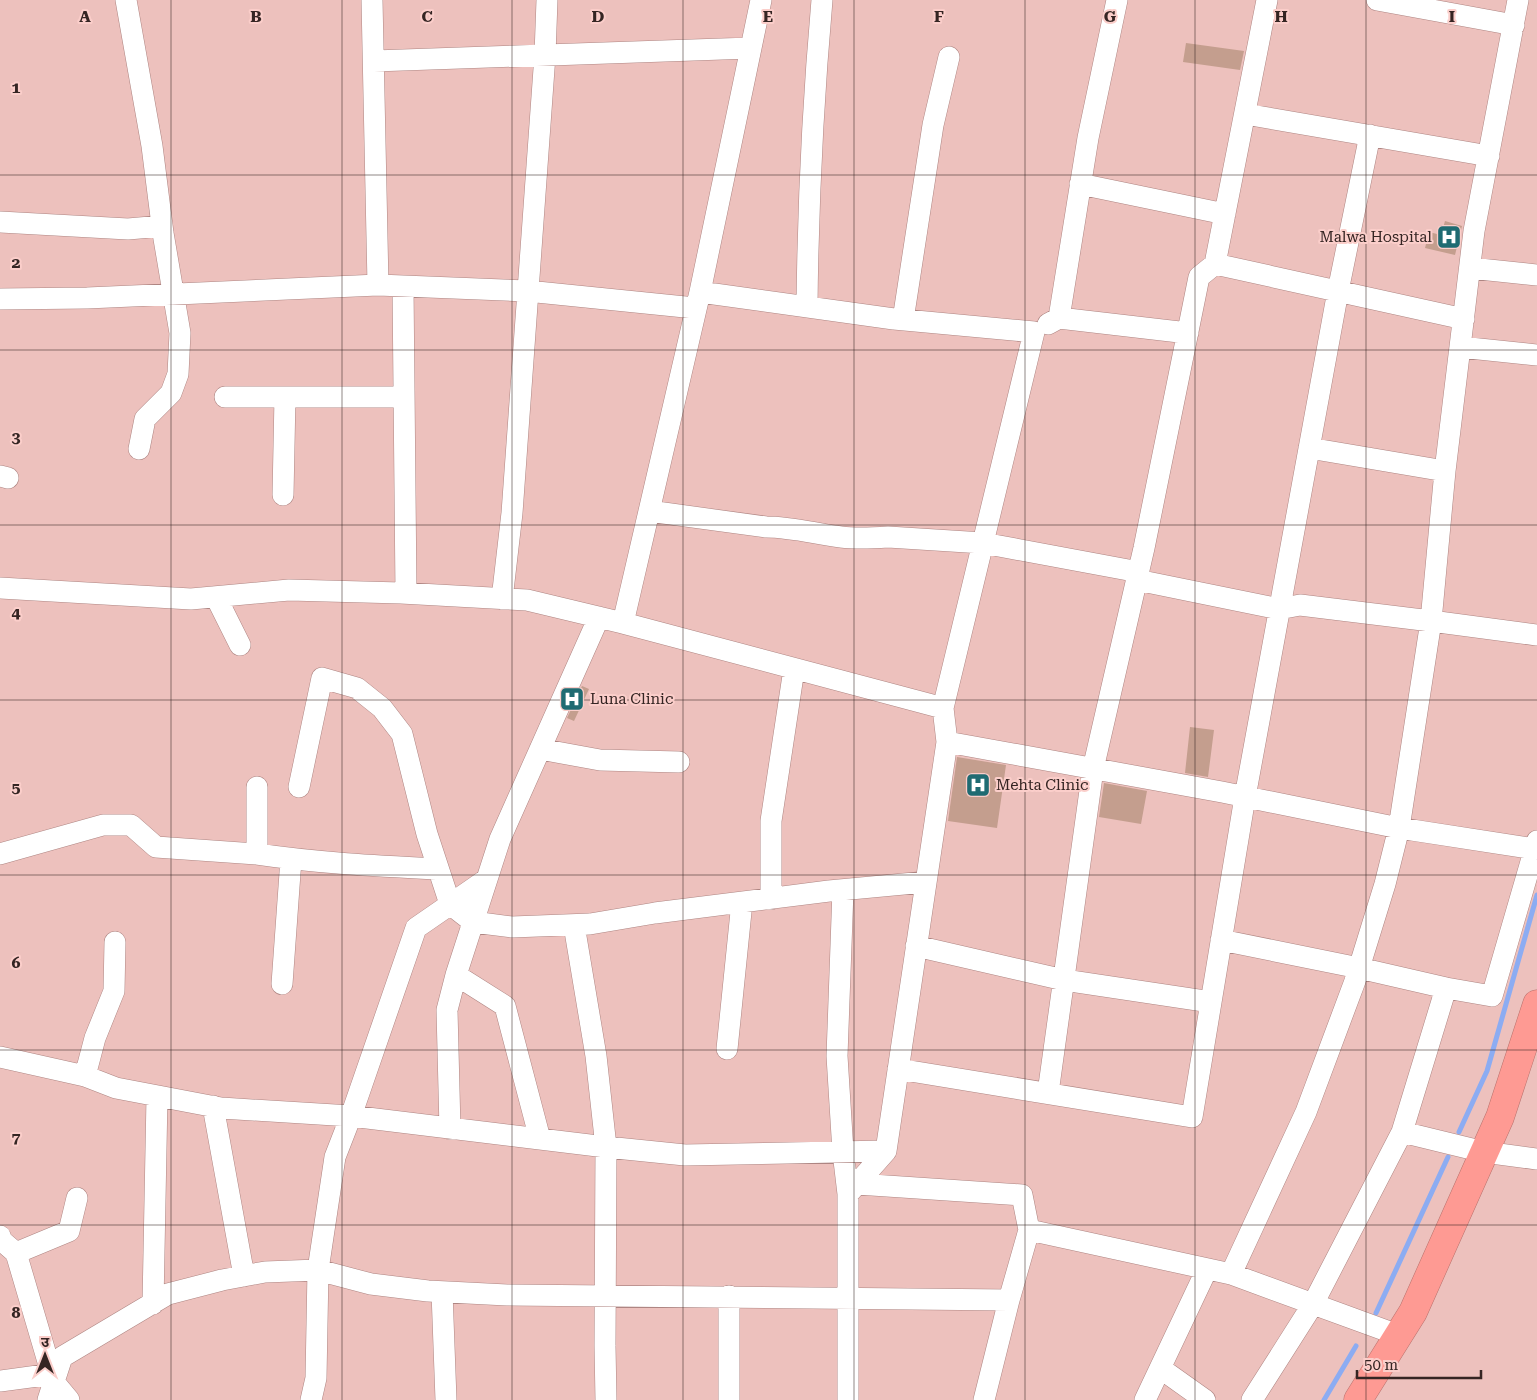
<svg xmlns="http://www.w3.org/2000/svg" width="1537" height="1400" font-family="'Roboto Serif','Noto Sans Devanagari',serif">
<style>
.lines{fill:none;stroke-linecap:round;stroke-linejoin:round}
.stream{stroke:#8cacf2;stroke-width:5}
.building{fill:#c49e8e}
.minor-casing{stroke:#ae8582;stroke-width:22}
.highway-casing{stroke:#b8716c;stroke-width:29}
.minor{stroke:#fff;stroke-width:21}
.highway{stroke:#fe9a93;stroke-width:28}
.grid{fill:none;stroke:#352523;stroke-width:1;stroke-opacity:0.55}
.labels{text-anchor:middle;stroke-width:4;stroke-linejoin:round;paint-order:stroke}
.poi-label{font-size:15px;fill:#352523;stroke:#fbceca;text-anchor:start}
.grid-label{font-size:16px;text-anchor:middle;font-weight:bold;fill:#352523;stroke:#fbceca;stroke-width:4;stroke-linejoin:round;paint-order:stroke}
</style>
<rect width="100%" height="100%" fill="#edc1bd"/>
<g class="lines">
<path class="stream" d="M 1459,1132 L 1487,1071 L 1537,895
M 1376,1313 L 1448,1157
M 1324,1400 L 1356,1346"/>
</g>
<path class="building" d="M 1186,43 L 1244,51 L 1240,70 L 1183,62 Z
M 1445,221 L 1462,226 L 1455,255 L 1425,248 L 1429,232 L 1441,235 Z
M 582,686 L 589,689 L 574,721 L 567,718 Z
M 1190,727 L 1214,730 L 1208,777 L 1185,773 Z
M 957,757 L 1006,765 L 997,828 L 948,821 Z
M 1104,783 L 1147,791 L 1141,824 L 1099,817 Z"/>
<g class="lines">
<defs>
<path id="minor" d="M 126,0 L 152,146 L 163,233 L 180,333 L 178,374 L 171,393 L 145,419 L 139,449
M 372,0 L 378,285
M 1267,0 L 1215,264 L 1464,319
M 1377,0 L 1514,25
M 1518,0 L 1474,231 L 1445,471 L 1431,621 L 1537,635
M 374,61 L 751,48
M 1245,114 L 1489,156
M 1080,184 L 1225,214
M 0,222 L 128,229 L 162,226
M 1470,268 L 1537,275
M 403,286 L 406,593
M 700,292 L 894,319 L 1034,332 L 943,708 L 947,742 L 886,1151 L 848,1194 L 848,1400
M 0,299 L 87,298 L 378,285 L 527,291 L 695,308
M 807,307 C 808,204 813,102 822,0
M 1059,318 L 1088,138 L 1117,0
M 903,320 L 933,125 L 949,57
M 1048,324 L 1059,318 L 1188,333
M 1460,347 L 1537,355
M 225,397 L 404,397
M 1309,448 L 1445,471
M 0,476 L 8,478
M 283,495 L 285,397
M 649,511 L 766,527 C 792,527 816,534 841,537 C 857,539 873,538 888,537 L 983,543 L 1139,572
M 1137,580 L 1279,609 L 1300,605 L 1431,621 L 1399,828 L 1385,884 L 1355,981 L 1306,1112 L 1231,1274
M 0,588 L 191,599 L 289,590 L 401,593 L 527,600 L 623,623 L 943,708
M 216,597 L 240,645
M 502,599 L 512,513 L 545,55 L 547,0
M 623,623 L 700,292 L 761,0
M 947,742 L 1222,792 L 1399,828 L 1535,849
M 540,749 L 600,760 L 679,762
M 257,787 L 257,854 C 317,863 378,866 438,869
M 299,787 L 322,678 L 357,688 L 382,708 L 402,734 L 427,834 L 450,904 L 473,922 L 512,927 L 590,924 L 655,913 L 829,891 L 925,882
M 0,854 L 103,825 L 131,825 L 156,847 L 257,854
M 843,890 L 837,1056 L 843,1152 L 848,1194
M 771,899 L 771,821 L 794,669
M 574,925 L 596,1056 L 606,1147 L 605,1346 L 606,1400
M 1221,940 L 1359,968 L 1446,988 L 1492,996 L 1537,841
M 115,942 L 114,991 L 95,1038 L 85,1076 L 116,1088 L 221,1108 L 351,1116 L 606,1147 L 685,1155 L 886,1151
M 916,946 L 1064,980 L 1211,1002
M 456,975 L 505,1006 L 540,1139
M 282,984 L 291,859
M 727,1049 L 742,902
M 0,1057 L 85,1076
M 898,1069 L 1192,1117 L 1245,797 L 1338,291 L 1370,135
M 1048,1093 L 1093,769 L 1144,548 L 1199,277 L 1215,264
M 213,1106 L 244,1276
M 450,1129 L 447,1010 L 456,975 L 500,839 L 599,617
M 1402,1132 L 1484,1152 L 1537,1159
M 857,1184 L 1022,1195 L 1029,1230 L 1009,1300 L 984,1400
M 1029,1230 L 1231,1274 L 1398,1335
M 0,1236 L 2,1241 L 16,1253
M 442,1292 L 446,1400
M 729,1296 L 729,1400
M 153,1304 L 157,1097
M 1160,1368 L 1205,1400
M 0,1381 L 45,1375 L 54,1382 L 69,1400
M 54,1382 L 16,1253 L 69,1231 L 77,1198
M 48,1400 L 62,1357 L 168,1294 L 222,1280 L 265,1272 L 318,1270 L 371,1284 L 428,1291 L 507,1295 L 1009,1300
M 311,1400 L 316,1378 L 318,1270 L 335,1157 L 351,1116 L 416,928 L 487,879
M 1145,1400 L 1207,1269
M 1252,1400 L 1313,1304 L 1402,1132 L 1446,988"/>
<path id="highway" d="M 1358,1400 L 1413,1312 L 1500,1117 L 1537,1004"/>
</defs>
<use href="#minor" class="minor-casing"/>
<use href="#highway" class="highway-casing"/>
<use href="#minor" class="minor"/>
<use href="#highway" class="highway"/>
</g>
<path class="grid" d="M 171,0 L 171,1400M 342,0 L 342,1400M 512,0 L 512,1400M 683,0 L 683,1400M 854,0 L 854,1400M 1025,0 L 1025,1400M 1195,0 L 1195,1400M 1366,0 L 1366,1400M 0,175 L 1537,175M 0,350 L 1537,350M 0,525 L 1537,525M 0,700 L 1537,700M 0,875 L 1537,875M 0,1050 L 1537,1050M 0,1225 L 1537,1225"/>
<defs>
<symbol id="hospital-square" viewBox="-11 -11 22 22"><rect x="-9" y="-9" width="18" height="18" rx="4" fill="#1f6b72" stroke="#fbceca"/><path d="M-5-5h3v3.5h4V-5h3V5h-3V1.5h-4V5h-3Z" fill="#fff"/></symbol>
</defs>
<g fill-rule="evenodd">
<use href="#hospital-square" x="1435" y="223" width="28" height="28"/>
<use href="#hospital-square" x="558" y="685" width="28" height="28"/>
<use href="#hospital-square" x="964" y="771" width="28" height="28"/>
</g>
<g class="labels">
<g class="poi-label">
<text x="1432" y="242" text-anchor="end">Malwa Hospital</text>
<text x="590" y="704">Luna Clinic</text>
<text x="996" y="790">Mehta Clinic</text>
</g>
</g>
<g class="grid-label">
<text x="85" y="22">A</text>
<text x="256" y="22">B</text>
<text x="427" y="22">C</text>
<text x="598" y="22">D</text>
<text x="768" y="22">E</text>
<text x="939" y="22">F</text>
<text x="1110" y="22">G</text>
<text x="1281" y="22">H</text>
<text x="1452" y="22">I</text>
<text x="16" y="93">1</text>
<text x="16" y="268">2</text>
<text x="16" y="443">3</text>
<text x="16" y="618">4</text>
<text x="16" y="793">5</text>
<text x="16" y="968">6</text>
<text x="16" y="1143">7</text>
<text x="16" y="1318">8</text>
</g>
<g transform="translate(45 1355)" stroke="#fbceca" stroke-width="4" paint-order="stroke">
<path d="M0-4L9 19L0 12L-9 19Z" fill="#352523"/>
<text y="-8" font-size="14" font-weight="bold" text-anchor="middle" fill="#352523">उ</text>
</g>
<path d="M1357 1370v8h124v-8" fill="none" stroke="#352523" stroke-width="2.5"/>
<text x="1364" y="1370" font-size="15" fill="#352523" stroke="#fbceca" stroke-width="4" paint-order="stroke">50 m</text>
</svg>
